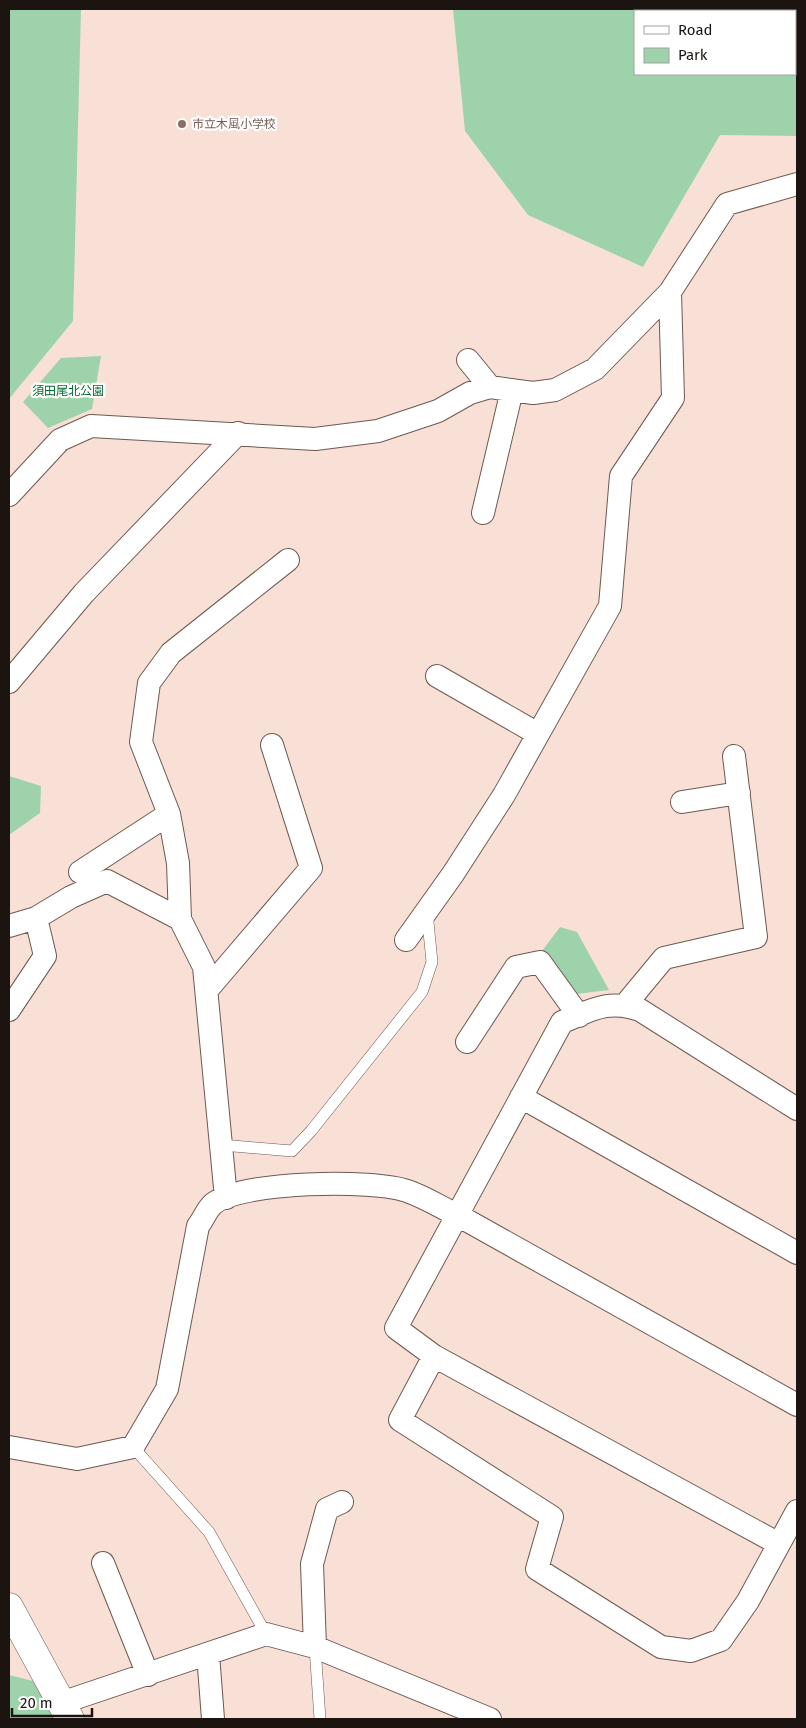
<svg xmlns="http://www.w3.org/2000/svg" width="806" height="1728" font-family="'Fira Sans','Noto Sans JP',sans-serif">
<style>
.green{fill:#9ed2ab;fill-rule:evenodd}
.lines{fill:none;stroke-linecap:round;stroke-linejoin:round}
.service-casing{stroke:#6e5950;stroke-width:12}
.minor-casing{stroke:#6e5950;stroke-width:24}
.tertiary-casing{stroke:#6e5950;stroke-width:29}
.service{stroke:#fff;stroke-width:11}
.minor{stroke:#fff;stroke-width:22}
.tertiary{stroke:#fff;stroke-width:28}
.education-dot{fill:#8d6e63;stroke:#fff;stroke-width:2}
.labels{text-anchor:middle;stroke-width:4.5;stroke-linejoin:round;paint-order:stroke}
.education-label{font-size:12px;fill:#785e54;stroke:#fff;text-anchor:start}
.park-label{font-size:12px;fill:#076834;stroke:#fff}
</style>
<rect width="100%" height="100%" fill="#f8e0d6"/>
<path class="green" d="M 9,9 L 81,9 L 73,321 L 9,399 Z
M 453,9 L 797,9 L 797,136 L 720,135 L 643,267 L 528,215 L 465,131 ZM 635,11 L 795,11 L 795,74 L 635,74 Z
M 101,356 L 92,409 L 48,428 L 23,402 L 61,358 Z
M 9,776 L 41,786 L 40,813 L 9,835 Z
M 560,927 L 577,932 L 609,990 L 568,995 L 539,955 Z
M 9,1675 L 33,1681 L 55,1719 L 9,1719 Z"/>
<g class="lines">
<defs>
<path id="service" d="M 222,1145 L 292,1151 L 311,1131 L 422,992 L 432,962 L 427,912
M 133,1447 L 209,1532 L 266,1634
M 315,1647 L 320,1719"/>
<path id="minor" d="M 468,360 L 490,387
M 9,495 L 60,440 L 91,426 L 315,439 L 378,431 L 438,411 L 470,393 L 490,387 L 533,393 L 555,390 L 595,369 L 670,292 L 727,204 L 797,184
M 483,513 L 512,390
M 437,676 L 538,734
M 9,682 L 84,593 L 238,433
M 682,802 L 739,793
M 80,872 L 169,814
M 180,919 L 178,863 L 169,814 L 141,742 L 149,683 L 171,653 L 288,560
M 9,926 L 36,918 L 71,897 L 107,881 L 180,919 L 204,967 L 226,1198
M 406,940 L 453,874 L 504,795 L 610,606 L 621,476 L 673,398 L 670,292
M 207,990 L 311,868 L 272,745
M 625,1005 L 664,958 L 756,937 L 734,756
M 9,1010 L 45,956 L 36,918
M 467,1042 L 516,967 L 540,962 L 579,1016
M 521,1097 L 797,1253
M 434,1356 L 400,1420 L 552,1517 L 537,1569 L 661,1647 L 691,1651 L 721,1640 L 748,1601 L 797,1511
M 9,1447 L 77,1459 L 133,1447 L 167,1389 L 198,1226 C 203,1220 207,1209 213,1204 C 240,1181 374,1179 407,1191 C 425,1197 442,1208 459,1216 L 797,1405
M 779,1544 L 434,1356 L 396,1328 L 562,1022 C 592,1010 607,999 640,1010 L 797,1109
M 103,1563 L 148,1675
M 315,1647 L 312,1564 L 327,1509 L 342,1502
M 208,1654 L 213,1719
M 61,1703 L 266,1634 L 315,1647 L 490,1719"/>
<path id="tertiary" d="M 9,1607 L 70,1719"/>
</defs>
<use href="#service" class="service-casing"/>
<use href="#minor" class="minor-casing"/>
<use href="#tertiary" class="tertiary-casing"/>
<use href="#service" class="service"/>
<use href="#minor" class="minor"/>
<use href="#tertiary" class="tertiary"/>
</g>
<circle class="education-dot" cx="182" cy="124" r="5"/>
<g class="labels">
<g class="education-label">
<text x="192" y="128">市立木風小学校</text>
</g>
<g class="park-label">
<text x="68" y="395">須田尾北公園</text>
</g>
</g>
<rect width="806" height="1728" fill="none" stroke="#1c1411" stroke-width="20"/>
<rect x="634" y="10" width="162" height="65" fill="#ffffff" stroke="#a4a1a0"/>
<rect x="644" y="26" width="25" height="8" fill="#ffffff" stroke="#a4a1a0"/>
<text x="678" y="35" font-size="15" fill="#1c1411">Road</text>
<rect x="644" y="48" width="25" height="15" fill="#9ed2ab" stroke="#a4a1a0"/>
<text x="678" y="60" font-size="15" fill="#1c1411">Park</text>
<path d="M12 1708v8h80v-8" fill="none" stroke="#1c1411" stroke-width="2.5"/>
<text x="20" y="1708" font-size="15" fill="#1c1411" stroke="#ffffff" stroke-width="4" paint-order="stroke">20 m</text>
</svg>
